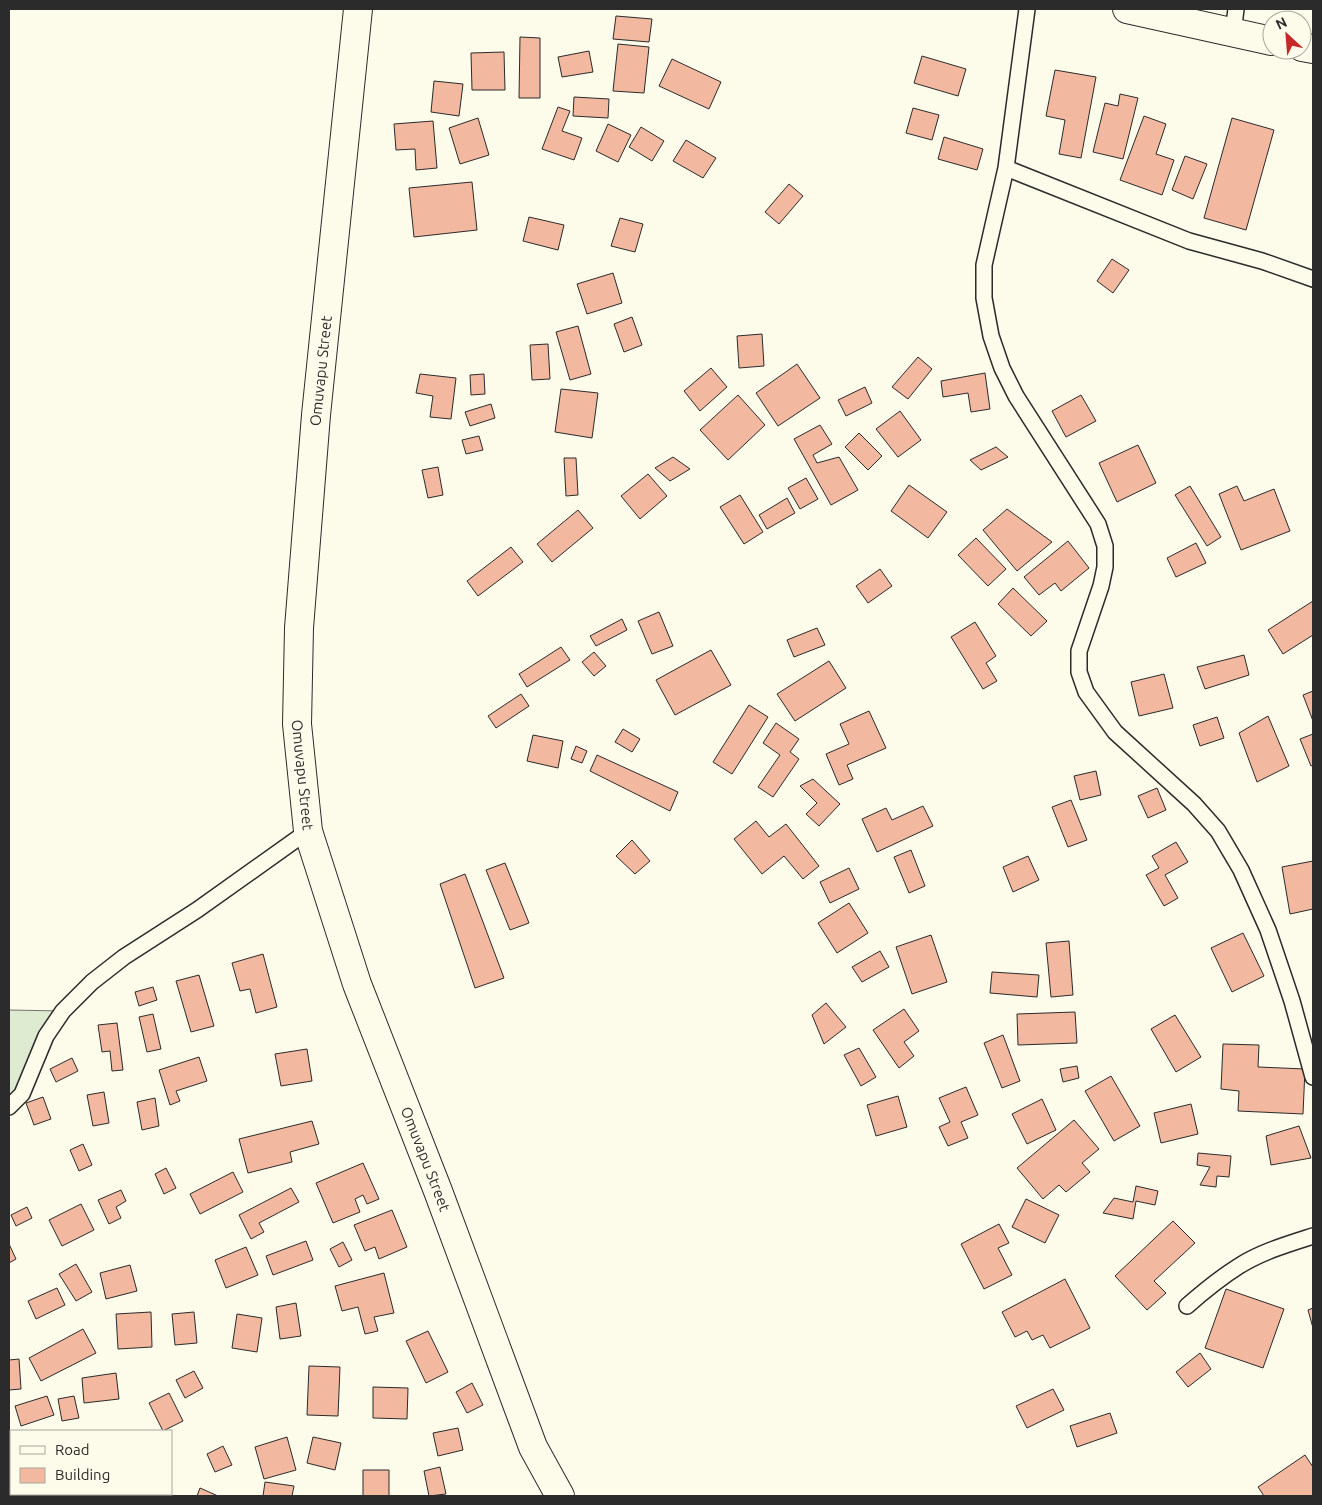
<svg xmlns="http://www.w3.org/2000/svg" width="1322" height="1505" font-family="Ubuntu,sans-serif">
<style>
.green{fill:#deebd1;stroke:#74746e}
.building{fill:#f2b8a0;stroke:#2b2b2b}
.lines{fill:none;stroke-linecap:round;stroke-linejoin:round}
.service-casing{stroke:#2b2b2b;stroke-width:18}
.minor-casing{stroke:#2b2b2b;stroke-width:30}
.tertiary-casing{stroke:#2b2b2b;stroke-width:30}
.service{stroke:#fdfbea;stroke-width:15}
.minor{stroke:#fdfbea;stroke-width:28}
.tertiary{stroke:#fdfbea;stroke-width:28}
.labels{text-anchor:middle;stroke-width:4;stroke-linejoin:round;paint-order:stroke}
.street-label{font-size:15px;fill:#2b2b2b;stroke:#fdfbea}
</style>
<rect width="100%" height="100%" fill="#fdfbea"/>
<path class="green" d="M 9,1010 L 63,1011 L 9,1107 Z"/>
<path class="building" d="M 616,16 L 652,19 L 649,42 L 613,39 Z
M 520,37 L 540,38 L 540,98 L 519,98 Z
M 618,44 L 649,47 L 644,93 L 613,91 Z
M 589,51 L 593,72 L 562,77 L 558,57 Z
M 504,52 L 505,90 L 472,90 L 471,53 Z
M 922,56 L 966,69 L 958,96 L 914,83 Z
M 672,59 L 721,82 L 709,109 L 659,86 Z
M 1055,70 L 1096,77 L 1081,158 L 1059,154 L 1065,120 L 1046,116 Z
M 434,81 L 463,84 L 459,116 L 431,112 Z
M 1120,94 L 1138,98 L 1123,159 L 1093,152 L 1105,103 L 1118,106 Z
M 574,97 L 609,99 L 608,118 L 573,116 Z
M 558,107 L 570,111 L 562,131 L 582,138 L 574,160 L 542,149 Z
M 913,108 L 939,115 L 932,140 L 906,133 Z
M 1144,116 L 1166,124 L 1156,154 L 1174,160 L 1162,195 L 1120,180 Z
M 478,118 L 489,155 L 460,164 L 449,128 Z
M 1232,118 L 1274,130 L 1246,230 L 1204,218 Z
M 433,121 L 437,168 L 416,170 L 415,149 L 396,150 L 394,124 Z
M 608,124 L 631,135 L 618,162 L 596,151 Z
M 641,127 L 664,141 L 652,161 L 629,147 Z
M 944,137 L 983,149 L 977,170 L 938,159 Z
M 686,140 L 716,158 L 703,178 L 673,161 Z
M 1185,156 L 1207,164 L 1193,199 L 1172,190 Z
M 472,182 L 477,230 L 414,237 L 409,188 Z
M 789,184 L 803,196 L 779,224 L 765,212 Z
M 529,217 L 564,225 L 558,250 L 523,241 Z
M 620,218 L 643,224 L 635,252 L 611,246 Z
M 1112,259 L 1129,270 L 1113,293 L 1097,281 Z
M 613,273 L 622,303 L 587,314 L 577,284 Z
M 632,317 L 642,345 L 624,352 L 614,324 Z
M 578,326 L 591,374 L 570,380 L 556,332 Z
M 762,334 L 764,366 L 739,368 L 737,336 Z
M 548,344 L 550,379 L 532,380 L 530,345 Z
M 918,357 L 932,369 L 908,399 L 892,387 Z
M 797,364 L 820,398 L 778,426 L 756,393 Z
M 711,368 L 727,387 L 700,411 L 684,391 Z
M 985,373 L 990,409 L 971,412 L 968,393 L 943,397 L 941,381 Z
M 420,374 L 456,378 L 451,419 L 430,417 L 433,396 L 416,393 Z
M 484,374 L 485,394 L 471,395 L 470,375 Z
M 865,387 L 872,403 L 846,416 L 838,400 Z
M 561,389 L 598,393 L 592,438 L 555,432 Z
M 738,395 L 765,425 L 728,460 L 700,430 Z
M 1081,395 L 1096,421 L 1066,437 L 1052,411 Z
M 491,404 L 495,418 L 470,426 L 465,412 Z
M 900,411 L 921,440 L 898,457 L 876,429 Z
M 820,425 L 832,444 L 813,455 L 817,463 L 839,457 L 858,490 L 831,505 L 794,439 Z
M 859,433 L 882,456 L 868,470 L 845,447 Z
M 479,436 L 483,450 L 466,454 L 462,440 Z
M 1138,445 L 1156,483 L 1117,502 L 1099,463 Z
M 996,447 L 1008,457 L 981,470 L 970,460 Z
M 673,457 L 690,469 L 670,481 L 655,468 Z
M 564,458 L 576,458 L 578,495 L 566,496 Z
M 438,467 L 443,495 L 428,498 L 422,470 Z
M 648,474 L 667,496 L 640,519 L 621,496 Z
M 806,478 L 818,499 L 800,509 L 788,488 Z
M 909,485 L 947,512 L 928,538 L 891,511 Z
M 1190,486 L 1221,537 L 1207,546 L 1175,495 Z
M 1237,486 L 1244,501 L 1274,489 L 1290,531 L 1241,550 L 1219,494 Z
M 740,495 L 763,532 L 744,544 L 720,507 Z
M 787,498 L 795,513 L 767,529 L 759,515 Z
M 1007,509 L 1052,542 L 1017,571 L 983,530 Z
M 578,510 L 593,528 L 552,562 L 537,544 Z
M 976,538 L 1006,569 L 988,586 L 958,555 Z
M 1068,541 L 1089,568 L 1061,591 L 1055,583 L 1039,595 L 1024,577 Z
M 1196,543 L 1206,563 L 1176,577 L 1167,558 Z
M 511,547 L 523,562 L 478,596 L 467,581 Z
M 880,569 L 892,586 L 868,603 L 856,586 Z
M 1013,588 L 1047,621 L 1031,636 L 998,604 Z
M 1313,601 L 1313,635 L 1283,654 L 1268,630 Z
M 659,612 L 673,646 L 652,654 L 638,621 Z
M 622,619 L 627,630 L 596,646 L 590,636 Z
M 975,622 L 996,656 L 986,663 L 997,681 L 983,689 L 951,637 Z
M 817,628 L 825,645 L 794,657 L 787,640 Z
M 561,647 L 570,660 L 527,687 L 519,674 Z
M 711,650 L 731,685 L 675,715 L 656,680 Z
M 594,652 L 606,666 L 594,676 L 582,662 Z
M 1244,655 L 1249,675 L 1205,689 L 1197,667 Z
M 829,661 L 846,688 L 795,721 L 777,694 Z
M 1164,674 L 1173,708 L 1139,716 L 1131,682 Z
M 1313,691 L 1313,721 L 1303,695 Z
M 521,694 L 529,706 L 496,728 L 488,716 Z
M 749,705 L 768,717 L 732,774 L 713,762 Z
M 869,711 L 886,748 L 847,765 L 853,779 L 839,785 L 826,754 L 849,744 L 840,724 Z
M 1268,716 L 1289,766 L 1257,782 L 1239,733 Z
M 1217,717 L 1224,738 L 1200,746 L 1193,725 Z
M 776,723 L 799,739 L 790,752 L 799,759 L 773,797 L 758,787 L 780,755 L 763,743 Z
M 623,729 L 640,739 L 632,752 L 615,742 Z
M 1313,734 L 1313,765 L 1311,766 L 1300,739 Z
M 533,735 L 563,741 L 558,768 L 527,761 Z
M 576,746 L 587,751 L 582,763 L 571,759 Z
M 597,755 L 678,792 L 670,811 L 590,771 Z
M 1096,771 L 1101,795 L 1080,800 L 1074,776 Z
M 813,779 L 840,804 L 819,826 L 806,814 L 817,803 L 800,786 Z
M 1157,788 L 1166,810 L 1148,818 L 1138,796 Z
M 1071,800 L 1087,840 L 1068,847 L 1052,807 Z
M 923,806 L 933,826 L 877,852 L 862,819 L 886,808 L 892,820 Z
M 756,821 L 769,837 L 786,824 L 819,866 L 803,879 L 784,856 L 762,874 L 734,839 Z
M 632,840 L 650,861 L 635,874 L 616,856 Z
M 1176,842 L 1188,862 L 1165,875 L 1178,898 L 1164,906 L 1146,875 L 1159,868 L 1152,856 Z
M 911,850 L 925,886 L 909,893 L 894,857 Z
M 1028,856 L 1039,880 L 1013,892 L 1003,867 Z
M 1313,861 L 1313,909 L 1290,914 L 1282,867 Z
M 505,863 L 529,923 L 510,930 L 486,870 Z
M 849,868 L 859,889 L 830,903 L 820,882 Z
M 465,874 L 504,978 L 475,988 L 440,884 Z
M 849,903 L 868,933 L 837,953 L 818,923 Z
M 1243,933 L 1264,976 L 1232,992 L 1211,948 Z
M 931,935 L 947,982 L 912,994 L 896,947 Z
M 1069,941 L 1073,995 L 1051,997 L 1046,943 Z
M 880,951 L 889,967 L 862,982 L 852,967 Z
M 263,954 L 277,1007 L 256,1013 L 250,989 L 240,991 L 232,963 Z
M 992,972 L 1039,975 L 1037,997 L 990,993 Z
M 199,975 L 214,1026 L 191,1032 L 176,981 Z
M 153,987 L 157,1000 L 139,1006 L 135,992 Z
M 826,1003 L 846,1027 L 824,1044 L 812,1015 Z
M 904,1009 L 919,1031 L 904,1042 L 914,1056 L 899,1068 L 873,1030 Z
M 1075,1012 L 1077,1043 L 1018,1045 L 1017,1014 Z
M 153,1014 L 161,1049 L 147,1052 L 139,1017 Z
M 1175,1015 L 1201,1057 L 1176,1072 L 1151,1029 Z
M 117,1023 L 123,1070 L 112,1071 L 110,1051 L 102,1052 L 98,1025 Z
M 1003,1035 L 1020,1081 L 1002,1088 L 984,1043 Z
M 1223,1044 L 1259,1045 L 1258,1067 L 1305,1069 L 1303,1114 L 1238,1111 L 1239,1091 L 1221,1089 Z
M 859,1048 L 876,1077 L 861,1086 L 844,1055 Z
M 307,1049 L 312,1081 L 281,1086 L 275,1054 Z
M 199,1057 L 207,1081 L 176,1091 L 180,1101 L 170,1105 L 159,1070 Z
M 72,1058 L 78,1071 L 56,1082 L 50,1069 Z
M 1077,1066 L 1079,1078 L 1063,1082 L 1060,1069 Z
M 1111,1076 L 1140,1126 L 1114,1141 L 1085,1091 Z
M 966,1087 L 978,1115 L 961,1122 L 968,1138 L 948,1146 L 939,1127 L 950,1122 L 939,1098 Z
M 104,1092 L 109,1123 L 93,1126 L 87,1095 Z
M 898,1096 L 907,1127 L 876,1136 L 867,1105 Z
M 43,1097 L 51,1119 L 34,1125 L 26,1103 Z
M 155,1098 L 159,1126 L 142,1130 L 137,1102 Z
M 1042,1099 L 1056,1130 L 1027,1144 L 1012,1114 Z
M 1191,1104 L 1198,1134 L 1161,1143 L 1154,1113 Z
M 1074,1120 L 1099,1149 L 1082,1163 L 1090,1172 L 1066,1192 L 1059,1185 L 1043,1199 L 1017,1168 Z
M 312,1121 L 319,1144 L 290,1152 L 292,1162 L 248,1173 L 239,1139 Z
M 1299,1126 L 1311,1158 L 1271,1165 L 1266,1136 Z
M 83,1144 L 92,1165 L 79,1171 L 70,1150 Z
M 1198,1153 L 1231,1156 L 1229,1177 L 1217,1176 L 1216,1187 L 1200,1185 L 1210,1167 L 1197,1165 Z
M 363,1163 L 379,1199 L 367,1204 L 363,1195 L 355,1199 L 360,1212 L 333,1223 L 316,1183 Z
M 166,1168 L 176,1188 L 164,1194 L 155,1174 Z
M 233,1172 L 243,1192 L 200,1214 L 190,1194 Z
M 1136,1186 L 1158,1191 L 1155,1205 L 1136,1201 L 1133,1219 L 1103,1213 L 1114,1198 L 1133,1202 Z
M 291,1188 L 299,1202 L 259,1223 L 264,1232 L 251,1239 L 239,1215 Z
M 121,1190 L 126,1201 L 116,1207 L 121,1218 L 109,1224 L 98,1200 Z
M 1026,1199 L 1059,1215 L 1045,1243 L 1012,1227 Z
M 81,1204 L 94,1230 L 62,1246 L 49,1220 Z
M 27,1207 L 32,1218 L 16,1226 L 11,1215 Z
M 392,1210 L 407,1247 L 379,1259 L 375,1247 L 365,1251 L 354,1225 Z
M 1173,1221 L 1195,1243 L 1154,1281 L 1166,1293 L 1147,1310 L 1115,1276 Z
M 999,1224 L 1009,1243 L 998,1248 L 1012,1275 L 984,1289 L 961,1244 Z
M 306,1241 L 313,1260 L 273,1275 L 266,1256 Z
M 343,1242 L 352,1260 L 339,1267 L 330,1249 Z
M 9,1244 L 16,1259 L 9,1263 Z
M 246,1247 L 258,1275 L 226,1288 L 215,1260 Z
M 76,1264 L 92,1292 L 76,1301 L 59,1274 Z
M 130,1265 L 137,1291 L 106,1299 L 100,1273 Z
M 384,1273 L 394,1313 L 374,1317 L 378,1331 L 365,1334 L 358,1307 L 342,1311 L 335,1286 Z
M 1065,1279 L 1090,1328 L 1050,1348 L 1043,1335 L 1032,1340 L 1027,1331 L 1015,1337 L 1002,1312 Z
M 57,1288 L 65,1305 L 36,1319 L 28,1301 Z
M 1226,1289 L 1284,1309 L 1263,1368 L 1205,1348 Z
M 296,1303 L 301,1336 L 280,1339 L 276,1307 Z
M 1313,1308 L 1313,1328 L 1308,1310 Z
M 151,1312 L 152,1347 L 118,1349 L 116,1314 Z
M 194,1312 L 197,1343 L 175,1345 L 172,1314 Z
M 237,1314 L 262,1318 L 257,1352 L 232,1348 Z
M 83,1329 L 96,1353 L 41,1381 L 29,1358 Z
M 428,1331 L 448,1372 L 426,1383 L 406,1341 Z
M 1200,1353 L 1211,1369 L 1188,1387 L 1176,1372 Z
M 19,1359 L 21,1389 L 9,1390 L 9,1360 Z
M 309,1366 L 340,1367 L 338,1416 L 307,1415 Z
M 194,1371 L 203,1388 L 185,1398 L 176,1380 Z
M 116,1373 L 119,1399 L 84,1403 L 82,1378 Z
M 472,1383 L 483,1405 L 467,1413 L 456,1392 Z
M 373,1387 L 408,1388 L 407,1419 L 373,1418 Z
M 1053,1389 L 1064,1410 L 1027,1428 L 1016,1406 Z
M 169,1393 L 183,1421 L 163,1431 L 149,1403 Z
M 47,1396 L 54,1415 L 21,1426 L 15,1406 Z
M 74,1396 L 79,1418 L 62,1421 L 58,1399 Z
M 1110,1413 L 1117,1433 L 1077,1447 L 1070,1426 Z
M 458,1428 L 463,1450 L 438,1456 L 433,1433 Z
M 287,1437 L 296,1470 L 264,1479 L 255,1447 Z
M 313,1437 L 341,1443 L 335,1470 L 307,1463 Z
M 223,1446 L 232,1465 L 215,1472 L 207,1454 Z
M 1305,1455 L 1313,1467 L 1313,1496 L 1264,1496 L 1258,1487 Z
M 440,1467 L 446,1494 L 429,1496 L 424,1471 Z
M 363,1470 L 389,1470 L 389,1496 L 363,1496 Z
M 265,1482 L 294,1486 L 292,1496 L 263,1496 Z
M 200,1488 L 218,1496 L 197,1496 Z
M 9,1491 L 11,1491 L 11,1494 L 33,1494 L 33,1496 L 9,1496 Z
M 48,1494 L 68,1494 L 69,1496 L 49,1496 Z
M 74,1494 L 97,1494 L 95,1496 L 77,1496 Z"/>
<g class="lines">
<defs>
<path id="service" d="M 1027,9 L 1006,168 L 1189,241 L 1262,261 L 1313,279
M 1233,33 L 1236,9
M 1006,168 L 984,265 L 984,298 L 991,336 L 1002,368 L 1016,396 L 1098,524 L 1105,546 L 1105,567 L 1101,586 L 1079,651 L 1079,672 L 1086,692 L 1115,732 L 1194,804 L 1218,831 L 1241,870 L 1268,930 L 1292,1001 L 1313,1077
M 9,1107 L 22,1094 L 46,1036 L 63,1011 L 92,982 L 124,957 L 197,910 L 308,831
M 1187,1306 C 1203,1292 1220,1278 1239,1266 C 1261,1252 1288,1244 1313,1236"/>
<path id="minor" d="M 1127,9 L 1272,41
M 1302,47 L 1313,49"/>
<g id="tertiary">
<path id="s1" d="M 358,9 L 316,415 L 299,628 L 297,724 L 308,831 L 357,984 L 438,1191 L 533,1447 L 560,1496"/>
</g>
</defs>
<use href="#service" class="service-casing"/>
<use href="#minor" class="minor-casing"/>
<use href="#tertiary" class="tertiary-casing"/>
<use href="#service" class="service"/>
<use href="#minor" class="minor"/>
<use href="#tertiary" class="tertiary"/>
</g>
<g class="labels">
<g class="street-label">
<text transform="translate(321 371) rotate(-84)" y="5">Omuvapu Street</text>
<text dy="5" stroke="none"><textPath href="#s1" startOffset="769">Omuvapu Street</textPath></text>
<text dy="5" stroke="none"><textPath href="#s1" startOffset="1174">Omuvapu Street</textPath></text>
</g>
</g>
<rect width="1322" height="1505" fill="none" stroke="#2b2b2b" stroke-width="20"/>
<rect x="10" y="1430" width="162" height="65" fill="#fdfbea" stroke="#a9a89e"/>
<rect x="20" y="1446" width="25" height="8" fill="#fdfbea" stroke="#a9a89e"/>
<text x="55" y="1455" font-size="15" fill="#2b2b2b">Road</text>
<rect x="20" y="1468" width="25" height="15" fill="#f2b8a0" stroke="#a9a89e"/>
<text x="55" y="1480" font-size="15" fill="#2b2b2b">Building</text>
<g transform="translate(1287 35) rotate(334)"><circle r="24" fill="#fdfbea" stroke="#a9a89e"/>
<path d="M0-4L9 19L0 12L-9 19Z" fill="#c62828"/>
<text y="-8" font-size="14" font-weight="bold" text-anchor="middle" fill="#2b2b2b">N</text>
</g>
</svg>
